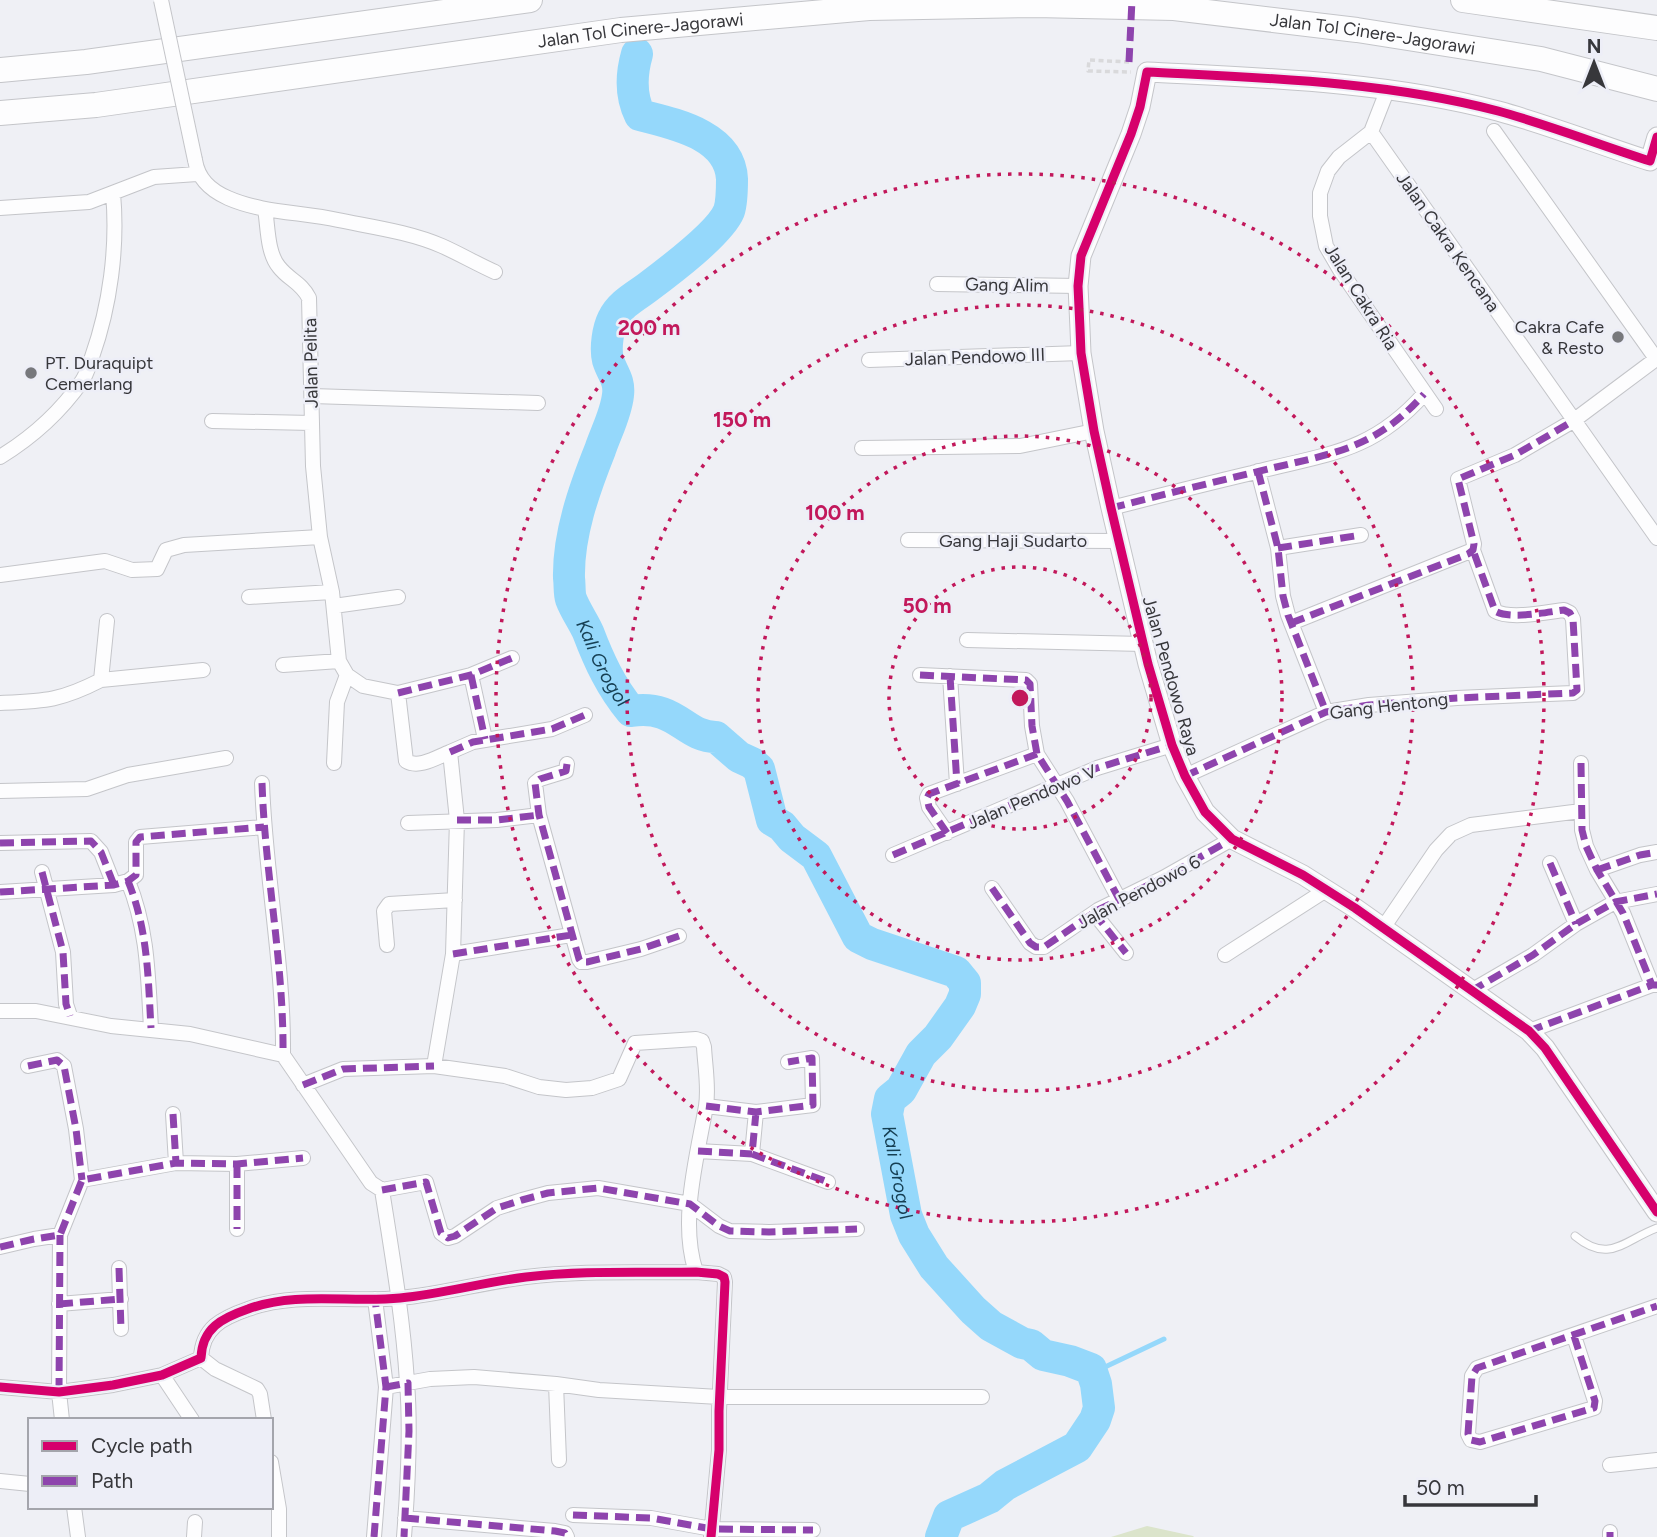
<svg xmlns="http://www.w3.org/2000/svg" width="1657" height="1537" font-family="Figtree,sans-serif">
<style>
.green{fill:#dbe4cb}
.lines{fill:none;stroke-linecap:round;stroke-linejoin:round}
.stream{stroke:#95d8fb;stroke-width:5}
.river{stroke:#95d8fb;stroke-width:32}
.lane-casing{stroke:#c4c5c9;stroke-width:9}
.street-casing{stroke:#c4c5c9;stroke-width:16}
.secondary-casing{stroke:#c4c5c9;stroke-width:21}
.highway-casing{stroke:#c4c5c9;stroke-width:26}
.path{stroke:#d9d9db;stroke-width:3.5;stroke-dasharray:5 3.5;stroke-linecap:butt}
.lane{stroke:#fdfdfe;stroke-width:7}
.street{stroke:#fdfdfe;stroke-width:14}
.secondary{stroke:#fdfdfe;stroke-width:19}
.highway{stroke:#fdfdfe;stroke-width:24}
.street-bridge-casing{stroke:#c4c5c9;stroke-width:16;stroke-linecap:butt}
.street-bridge{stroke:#fdfdfe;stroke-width:14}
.quiet{stroke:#8e44ad;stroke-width:7;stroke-dasharray:14 7;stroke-linecap:butt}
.cycleway-casing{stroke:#edeef7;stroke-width:13}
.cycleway{stroke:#d6006c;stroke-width:9}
.ring{fill:none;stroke:#c2185b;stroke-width:3.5;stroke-dasharray:3.5 7}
.poi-dot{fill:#77787c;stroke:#edeef7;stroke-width:2.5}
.labels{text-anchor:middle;stroke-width:5;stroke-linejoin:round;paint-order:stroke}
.street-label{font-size:18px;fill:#37373b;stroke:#edeef7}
.poi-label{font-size:18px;fill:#37373b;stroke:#edeef7;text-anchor:end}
.water-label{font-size:19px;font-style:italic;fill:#163f53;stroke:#edeef7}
.centre{fill:#c2185b;stroke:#edeef7;stroke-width:3.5}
.ring-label{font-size:21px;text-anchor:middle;font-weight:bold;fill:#c2185b;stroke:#edeef7;stroke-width:5;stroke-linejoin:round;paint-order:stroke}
</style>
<rect width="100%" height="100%" fill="#eff0f5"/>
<path class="green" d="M 1147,1526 L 1193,1536 L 1194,1537 L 1111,1537 Z"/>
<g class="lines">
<path class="stream" d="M 1093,1375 L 1105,1367 L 1164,1339"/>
<path class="river" id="s1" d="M 637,54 C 631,75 630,95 640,115 C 675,124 730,135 732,179 C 732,189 732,202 729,211 C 720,233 668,272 648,287 C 636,296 620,304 613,319 C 608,329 605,348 608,360 C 612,373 620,380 618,395 C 616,414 606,432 600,450 C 584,490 568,535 569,578 C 570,585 569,593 571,599 C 575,610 583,621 588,632 C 599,661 611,687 631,711 C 677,704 684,737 716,737 L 739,757 L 752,763 L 759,769 L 772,820 L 782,826 L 792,838 L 816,856 L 858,937 L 872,944 L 956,972 L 965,983 L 965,994 L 960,1006 L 938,1037 L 921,1054 L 901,1090 L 890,1099 L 887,1114 L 906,1215 L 914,1235 L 934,1267 L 973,1310 L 991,1326 L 1022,1343 L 1031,1345 L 1043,1355 L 1070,1361 L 1091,1369 L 1096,1384 L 1099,1408 L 1095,1420 L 1077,1447 L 1005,1485 L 989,1498 L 949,1516 L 941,1537"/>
<defs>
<path id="lane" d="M 1575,1236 C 1609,1264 1623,1241 1657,1228"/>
<path id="street" d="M 1387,91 L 1371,132 L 1339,157 L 1328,171 L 1320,193 L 1320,216 L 1326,246 L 1340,270 L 1436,409
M 1494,131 L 1657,360
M 1371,132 L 1657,538
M 195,160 C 198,179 210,190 228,198 C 262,213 302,212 338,220 C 372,227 410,232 442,246 C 460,254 477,264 495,272
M 0,208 L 89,202 L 154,177 L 197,174
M 265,209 C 268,226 267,253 279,267 C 289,280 301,282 309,298 L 313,466 L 320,537 L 332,592 L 339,661 L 347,675 L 363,686 L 398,693 L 471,675 L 512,658
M 937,284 L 1078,286
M 869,360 L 1081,353
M 312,396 L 538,403
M 212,421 L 312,423
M 862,448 L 1020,446 L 1094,431
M 0,457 C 31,438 61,411 82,381 C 87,374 89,365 92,357 C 110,306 118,247 113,193
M 1258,471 L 1278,548 L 1283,596 L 1288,615 L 1326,712
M 1111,508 C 1158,496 1205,484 1252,473 C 1324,454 1371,454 1424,394
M 908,540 L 1119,541
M 1278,548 L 1361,535
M 0,575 L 105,561 L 132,570 L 157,569 L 166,550 L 184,545 L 320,537
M 249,597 L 332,592
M 334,606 L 398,597
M 1291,623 L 1473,550 L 1474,544 L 1458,479 L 1515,455 L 1573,421 L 1656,359
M 967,640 L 1143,644
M 283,665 L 339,661
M 471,675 L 485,739
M 920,675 L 1026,680 L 1030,684 L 1032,726 L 1037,754 L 1067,801 L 1119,899
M 950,676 L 957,784
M 101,680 L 203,670
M 398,693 L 406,761 C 419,769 437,757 450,752 L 457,820 L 453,954 L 434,1066
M 0,703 C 45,701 60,701 101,680 L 107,621
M 450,752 L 473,742 L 552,729 L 585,715
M 334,763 L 337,702 L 347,675
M 1581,763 L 1582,830 L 1586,846 L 1597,870 L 1623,913 L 1652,985 L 1657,985
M 567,764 L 566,771 L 540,779 L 535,783 L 539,815 L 579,959 L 581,962 L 587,962 L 641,949 L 679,936
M 1185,776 L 1326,712 L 1369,705 L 1457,698 L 1573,693 L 1577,690 L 1573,619 L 1570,613 L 1564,610 C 1547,612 1510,620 1495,611 L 1473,550
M 262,783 C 265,874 284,964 283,1055
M 0,791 L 87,789 L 128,775 L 226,758
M 408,823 L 497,820 L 539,815
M 947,833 L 929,807 L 927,798 L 929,794 L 1037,754
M 0,843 L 91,841 L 101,852 L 114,885
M 893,855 L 1097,768 L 1172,745
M 1550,863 L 1576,924
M 1597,870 L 1640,855 L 1657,852
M 42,872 L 63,952 L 66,1004 L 70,1016
M 128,881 C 148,930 148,977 151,1028
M 992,888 L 1030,943 L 1036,947 L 1044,947 L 1098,910 L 1163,878 L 1232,839
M 0,892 L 114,885 L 128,881 L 136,875 L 136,842 L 140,837 L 264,827
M 1094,913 L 1126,953
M 1383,928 L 1436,850 L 1451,834 L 1471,825 L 1581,811
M 387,945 L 384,911 L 389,904 L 455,900
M 453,954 L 571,935
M 1225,955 L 1326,890
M 1471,991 L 1533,955 L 1576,924 L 1615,902 L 1657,894
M 0,1011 L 36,1011 L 111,1026 L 190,1034 L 283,1055 L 371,1183 L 382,1190 C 392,1254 403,1317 407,1382 C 411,1433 408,1486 404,1537
M 1529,1031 L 1652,985
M 28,1066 L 57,1060 L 64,1066 L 76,1129 L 82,1180
M 303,1085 L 343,1069 L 434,1066 L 505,1076 L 539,1087 L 566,1090 L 592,1088 L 619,1079 L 635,1043 L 696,1039 L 702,1041 L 704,1047 C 705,1066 709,1087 706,1106 C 697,1157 679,1222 696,1272
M 706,1106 L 756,1112 L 813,1105 L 812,1058 L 788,1062
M 756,1112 L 752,1154 L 828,1182
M 173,1114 L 176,1163
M 698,1151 L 752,1154
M 237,1164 L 237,1229
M 382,1190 L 426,1182 L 441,1233 L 448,1238 L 455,1236 L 497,1208 L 522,1200 L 548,1193 L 598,1188 L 690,1204 L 719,1226 L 730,1231 L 769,1232 L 857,1229
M 60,1235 L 59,1392 L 62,1420
M 0,1247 L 34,1239 L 60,1235 L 82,1180 L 176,1163 L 237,1164 L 303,1158
M 119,1268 L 121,1329
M 59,1304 L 121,1299
M 1574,1336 L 1595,1401 L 1594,1408 L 1480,1442 L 1471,1440 L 1468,1434 L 1472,1376 L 1477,1368 L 1657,1306
M 201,1358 L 215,1369 L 257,1389 L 260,1394 L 264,1420
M 162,1375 L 192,1420
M 556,1384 L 559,1460
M 0,1387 L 59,1392 L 113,1385 L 162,1375 L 201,1358 C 202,1328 222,1318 248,1309 C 296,1291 350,1303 400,1298 C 443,1294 484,1282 526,1277 C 582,1270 640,1273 696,1272 L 718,1274 L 724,1277 L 725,1282 L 719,1411 L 719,1450 L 711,1537
M 386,1387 L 430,1379 L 474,1377 L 556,1384 L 599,1390 L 719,1397 L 982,1397
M 271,1462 L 279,1509 L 279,1537
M 1610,1465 L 1657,1460
M 0,1481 L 30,1484
M 74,1507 L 78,1537
M 573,1515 L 651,1518 L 712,1529 L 813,1530
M 405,1518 L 555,1531 L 565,1533 L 567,1537
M 194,1537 L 195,1522
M 374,1537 L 386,1387 L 375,1299
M 1610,1537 L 1610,1532"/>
<path id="secondary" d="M 1657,137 L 1650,161 C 1600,145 1549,125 1498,111 C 1384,81 1264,78 1147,72 L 1140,107 L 1131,134 L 1081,256 L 1078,286 L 1080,329 L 1081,353 L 1094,431 L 1111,508 L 1148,664 L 1172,745 L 1185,776 L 1205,812 L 1232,839 L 1303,875 L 1355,908 L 1529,1031 L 1545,1048 L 1657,1212"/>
<g id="highway">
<path d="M 1463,0 L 1657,28"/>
<path d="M 0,70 L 86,62 L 530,0"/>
<path id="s2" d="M 0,113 L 96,105 L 621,30 L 869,8 L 1035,5 L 1174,8 L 1357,30 L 1541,59 L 1657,89"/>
</g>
</defs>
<use href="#lane" class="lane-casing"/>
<use href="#street" class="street-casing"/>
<use href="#secondary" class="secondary-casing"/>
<use href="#highway" class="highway-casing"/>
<path class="path" d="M 1129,62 L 1089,60 L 1088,71 L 1131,72"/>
<use href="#lane" class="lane"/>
<use href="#street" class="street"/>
<use href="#secondary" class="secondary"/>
<use href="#highway" class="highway"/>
<defs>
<path id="street-bridge" d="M 161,0 L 195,160"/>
</defs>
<use href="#street-bridge" class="street-bridge-casing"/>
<use href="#street-bridge" class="street-bridge"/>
<path class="quiet" d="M 1129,62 L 1132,0
M 1258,471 L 1278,548 L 1283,596 L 1288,615 L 1326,712
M 1111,508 C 1158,496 1205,484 1252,473 C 1324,454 1371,454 1424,394
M 1278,548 L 1361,535
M 1291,623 L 1468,554 L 1473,550 L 1474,544 L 1458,479 L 1515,455 L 1573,421
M 471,675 L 485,739
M 920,675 L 1026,680 L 1030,684 L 1032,726 L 1037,754 L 1067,801 L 1119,899
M 950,676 L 957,784
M 398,693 L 471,675 L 512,658
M 450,752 L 473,742 L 552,729 L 585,715
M 1581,763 L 1582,830 L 1586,846 L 1597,870 L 1623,913 L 1652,985 L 1657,985
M 567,764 L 566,771 L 540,779 L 535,783 L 539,815 L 579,959 L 581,962 L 587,962 L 641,949 L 679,936
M 1185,776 L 1326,712 L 1369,705 L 1457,698 L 1573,693 L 1577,690 L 1573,619 L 1570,613 L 1564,610 C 1547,612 1510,620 1495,611 L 1473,550
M 262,783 C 265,874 284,964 283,1055
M 457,820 L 497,820 L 539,815
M 947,833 L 929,807 L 927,798 L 929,794 L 1037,754
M 0,843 L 91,841 L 101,852 L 114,885
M 893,855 L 1097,768 L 1172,745
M 1550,863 L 1576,924
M 1597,870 L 1640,855 L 1657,852
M 42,872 L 63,952 L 66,1004 L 70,1016
M 128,881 C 148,930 148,977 151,1028
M 992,888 L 1030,943 L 1036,947 L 1044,947 L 1098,910 L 1163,878 L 1232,839
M 0,892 L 114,885 L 128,881 L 136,875 L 136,842 L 140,837 L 264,827
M 1094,913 L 1126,953
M 453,954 L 571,935
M 1471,991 L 1533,955 L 1576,924 L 1615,902 L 1657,894
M 1529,1031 L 1652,985
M 28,1066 L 57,1060 L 64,1066 L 76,1129 L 82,1180
M 303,1085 L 343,1069 L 434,1066
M 706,1106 L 756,1112 L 813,1105 L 812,1058 L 788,1062
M 756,1112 L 752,1154 L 828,1182
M 173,1114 L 176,1163
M 698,1151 L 752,1154
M 237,1164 L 237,1229
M 382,1190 L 426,1182 L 441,1233 L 448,1238 L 455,1236 L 497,1208 L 522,1200 L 548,1193 L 598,1188 L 690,1204 L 719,1226 L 730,1231 L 769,1232 L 857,1229
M 0,1247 L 34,1239 L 60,1235 L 82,1180 L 176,1163 L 237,1164 L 303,1158
M 119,1268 L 121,1329
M 59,1304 L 121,1299
M 1574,1336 L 1595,1401 L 1594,1408 L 1480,1442 L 1471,1440 L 1468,1434 L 1472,1376 L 1477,1368 L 1657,1306
M 386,1387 L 408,1383 L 409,1431 L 404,1537
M 59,1392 L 60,1235
M 573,1515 L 651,1518 L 712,1529 L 813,1530
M 405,1518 L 555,1531 L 565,1533 L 567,1537
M 374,1537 L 386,1387 L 375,1299
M 1610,1537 L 1610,1532"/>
<defs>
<path id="cycleway" d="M 1657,137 L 1650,161 C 1600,145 1549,125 1498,111 C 1384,81 1264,78 1147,72 L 1140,107 L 1131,134 L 1081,256 L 1078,286 L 1080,329 L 1081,353 L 1094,431 L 1111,508 L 1148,664 L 1172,745 L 1185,776 L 1205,812 L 1232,839 L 1303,875 L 1355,908 L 1529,1031 L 1545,1048 L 1657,1212
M 0,1387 L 59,1392 L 113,1385 L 162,1375 L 201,1358 C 202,1328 222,1318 248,1309 C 296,1291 350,1303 400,1298 C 443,1294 484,1282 526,1277 C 582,1270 640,1273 696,1272 L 718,1274 L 724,1277 L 725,1282 L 719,1411 L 719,1450 L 711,1537"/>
</defs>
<use href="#cycleway" class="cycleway-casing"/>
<use href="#cycleway" class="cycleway"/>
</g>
<g class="ring">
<circle cx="1020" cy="698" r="131"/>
<circle cx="1020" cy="698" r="262"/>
<circle cx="1020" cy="698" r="393"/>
<circle cx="1020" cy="698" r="524"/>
</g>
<g class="poi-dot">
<circle cx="1618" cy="337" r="7"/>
<circle cx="31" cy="373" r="7"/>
</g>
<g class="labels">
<g class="street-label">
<text dy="6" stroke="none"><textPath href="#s2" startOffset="646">Jalan Tol Cinere-Jagorawi</textPath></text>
<text dy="6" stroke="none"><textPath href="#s2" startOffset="1381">Jalan Tol Cinere-Jagorawi</textPath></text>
<text transform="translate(1448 242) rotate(55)" y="6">Jalan Cakra Kencana</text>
<text transform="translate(1007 285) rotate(1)" y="6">Gang Alim</text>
<text transform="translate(1361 297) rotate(58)" y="6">Jalan Cakra Ria</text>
<text transform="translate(975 357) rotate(-2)" y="6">Jalan Pendowo III</text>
<text transform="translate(311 363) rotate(-91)" y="6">Jalan Pelita</text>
<text x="1013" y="547">Gang Haji Sudarto</text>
<text transform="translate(1171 676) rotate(74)" y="6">Jalan Pendowo Raya</text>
<text transform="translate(1389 706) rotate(-7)" y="6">Gang Hentong</text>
<text transform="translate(1032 797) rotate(-23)" y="6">Jalan Pendowo V</text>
<text transform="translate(1139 892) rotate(-28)" y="6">Jalan Pendowo 6</text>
</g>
<g class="poi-label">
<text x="1604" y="333">Cakra Cafe<tspan x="1604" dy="21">&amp; Resto</tspan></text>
<text x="45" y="369" text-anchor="start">PT. Duraquipt<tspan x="45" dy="21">Cemerlang</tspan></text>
</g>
<g class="water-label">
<text dy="7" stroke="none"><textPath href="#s1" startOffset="737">Kali Grogol</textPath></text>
<text dy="7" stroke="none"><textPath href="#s1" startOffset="1474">Kali Grogol</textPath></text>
</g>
</g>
<circle cx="1020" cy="698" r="10" class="centre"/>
<g class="ring-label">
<text x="649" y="335">200 m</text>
<text x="742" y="427">150 m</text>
<text x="835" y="520">100 m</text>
<text x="927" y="613">50 m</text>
</g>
<rect x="28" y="1418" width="245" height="91" fill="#edeef7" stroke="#a4a5ac" stroke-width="2"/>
<rect x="42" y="1441" width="35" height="10" fill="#d6006c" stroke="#a4a5ac" stroke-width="2"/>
<text x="91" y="1453" font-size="21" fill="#37373b">Cycle path</text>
<rect x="42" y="1476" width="35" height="10" fill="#8e44ad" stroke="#a4a5ac" stroke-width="2"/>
<text x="91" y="1488" font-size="21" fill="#37373b">Path</text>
<g transform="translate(1594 63)" stroke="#edeef7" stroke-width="5" paint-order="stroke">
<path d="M0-5L12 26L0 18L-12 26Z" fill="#37373b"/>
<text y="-10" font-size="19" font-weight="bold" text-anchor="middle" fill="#37373b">N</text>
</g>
<path d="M1405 1495v10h131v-10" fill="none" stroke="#37373b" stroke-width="3.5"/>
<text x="1416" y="1495" font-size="21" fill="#37373b" stroke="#edeef7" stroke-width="5" paint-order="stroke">50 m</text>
</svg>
